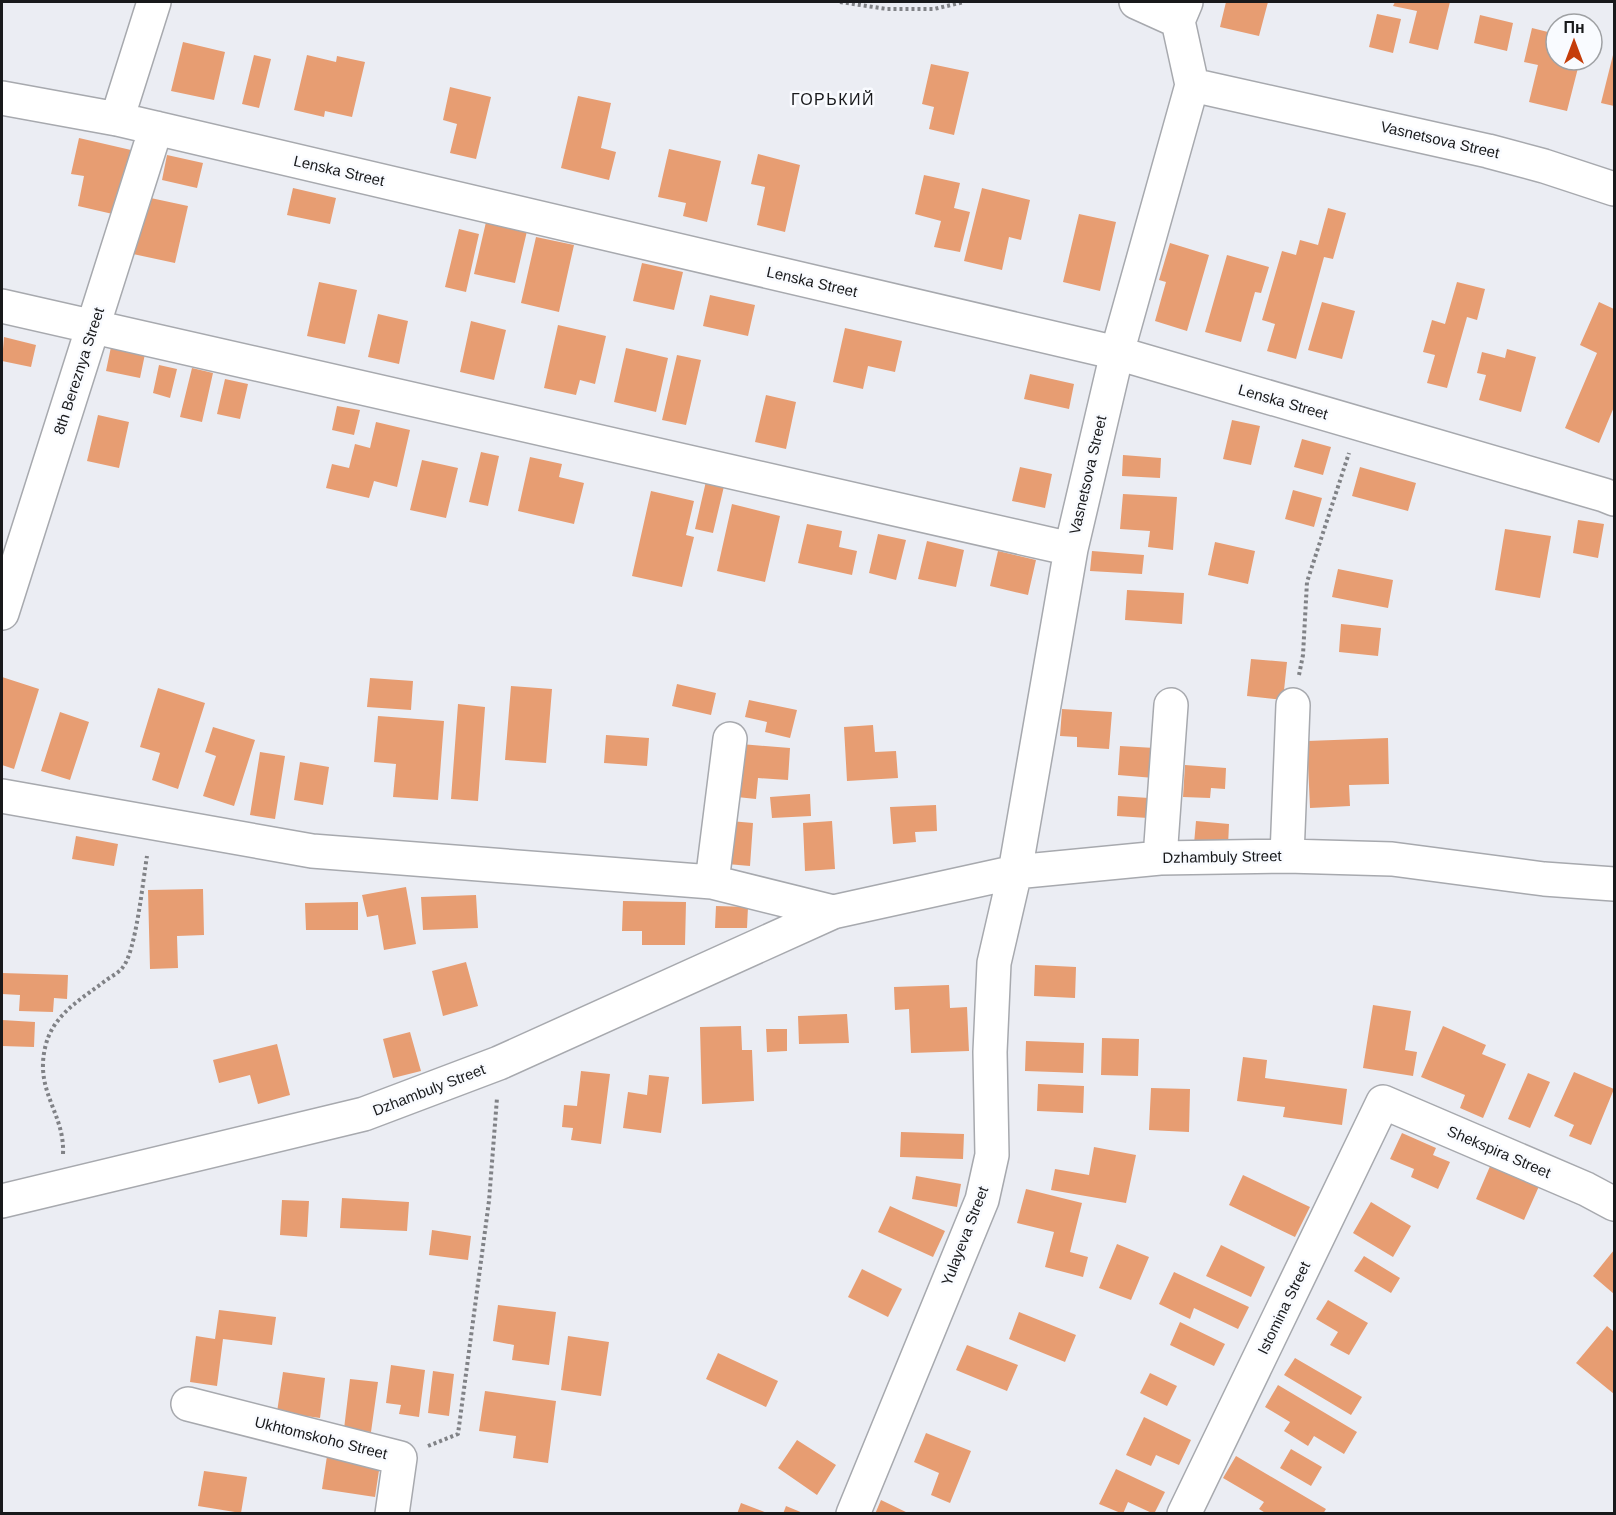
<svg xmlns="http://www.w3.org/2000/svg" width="1616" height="1515" font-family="Helvetica,sans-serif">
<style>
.building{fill:#e79d72}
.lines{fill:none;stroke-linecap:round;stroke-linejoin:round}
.minor-casing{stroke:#a7a9ae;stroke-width:36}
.path{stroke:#808286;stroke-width:4;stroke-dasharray:3 3;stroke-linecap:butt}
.minor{stroke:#fff;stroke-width:33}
.labels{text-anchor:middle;stroke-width:5;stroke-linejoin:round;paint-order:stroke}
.street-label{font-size:15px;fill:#18191b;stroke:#f9fbff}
.neighbourhood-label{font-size:16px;letter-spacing:1.5px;fill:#18191b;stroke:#f9fbff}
</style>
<rect width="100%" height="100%" fill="#ebedf3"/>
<path class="building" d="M 1226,2 L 1268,2 L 1259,36 L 1220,27 Z
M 1395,2 L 1450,2 L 1438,50 L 1409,43 L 1417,11 L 1393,6 Z
M 1377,14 L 1401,19 L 1393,53 L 1369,47 Z
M 1480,15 L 1513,23 L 1507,51 L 1474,43 Z
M 1532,28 L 1556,34 L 1556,60 L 1580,60 L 1567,111 L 1529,102 L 1538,65 L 1524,62 Z
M 183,42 L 225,52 L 214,100 L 171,91 Z
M 1614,51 L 1614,106 L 1601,103 Z
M 254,55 L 271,59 L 259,108 L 242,104 Z
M 307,55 L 336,62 L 337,56 L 365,62 L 352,117 L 325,111 L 324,117 L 294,110 Z
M 931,64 L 969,72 L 954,135 L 929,129 L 934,107 L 922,104 Z
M 450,87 L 491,97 L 476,159 L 450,153 L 457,124 L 443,120 Z
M 578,96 L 611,103 L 601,148 L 616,152 L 609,180 L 561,168 Z
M 79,138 L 131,150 L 117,215 L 78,206 L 84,176 L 71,174 Z
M 669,149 L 721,161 L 707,222 L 683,216 L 686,203 L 658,197 Z
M 758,154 L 800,165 L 785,232 L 757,225 L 765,187 L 751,184 Z
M 167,155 L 203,163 L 197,188 L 162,180 Z
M 924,175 L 960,183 L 954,208 L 970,212 L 960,252 L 934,247 L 941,221 L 915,214 Z
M 293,188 L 336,198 L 330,224 L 287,215 Z
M 982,188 L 1030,200 L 1021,240 L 1009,237 L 1002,270 L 964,261 Z
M 146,197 L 188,206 L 175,263 L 133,254 Z
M 1328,208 L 1346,213 L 1333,259 L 1324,257 L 1296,359 L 1267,351 L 1275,324 L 1262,320 L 1282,251 L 1296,255 L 1300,240 L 1318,245 Z
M 1079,214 L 1116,222 L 1100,291 L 1063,282 Z
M 486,222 L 527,231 L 515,283 L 474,274 Z
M 459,229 L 479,234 L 466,292 L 445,287 Z
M 536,237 L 574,245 L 559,312 L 521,303 Z
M 1170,243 L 1209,255 L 1187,331 L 1155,321 L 1166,282 L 1159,280 Z
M 1227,255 L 1269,267 L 1261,293 L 1255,292 L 1241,342 L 1205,332 Z
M 642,263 L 683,272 L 674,310 L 633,301 Z
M 319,282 L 357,290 L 345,344 L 307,336 Z
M 1457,282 L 1485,289 L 1477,320 L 1467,317 L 1447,388 L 1427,383 L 1435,355 L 1423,352 L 1432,320 L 1445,324 Z
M 710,295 L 755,305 L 748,336 L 703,326 Z
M 1322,302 L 1355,311 L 1342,359 L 1308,350 Z
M 1599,302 L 1614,309 L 1614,407 L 1599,443 L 1565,428 L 1597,353 L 1580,345 Z
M 378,314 L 408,321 L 399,364 L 368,357 Z
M 471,321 L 506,330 L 494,380 L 460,372 Z
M 558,325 L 606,336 L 595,384 L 580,380 L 576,395 L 544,388 Z
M 845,328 L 902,341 L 895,372 L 868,366 L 863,389 L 833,382 Z
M 4,337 L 36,345 L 31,367 L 2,361 Z
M 111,347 L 145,354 L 140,378 L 106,371 Z
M 626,348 L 668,358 L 656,412 L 614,402 Z
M 1507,349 L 1536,357 L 1521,412 L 1479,400 L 1486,375 L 1477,373 L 1482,352 L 1505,358 Z
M 677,355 L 701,360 L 686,425 L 662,420 Z
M 159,365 L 177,369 L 170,398 L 153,393 Z
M 192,368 L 213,373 L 202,422 L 180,417 Z
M 1030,374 L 1074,384 L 1069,409 L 1024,399 Z
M 225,379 L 248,384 L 240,419 L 217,414 Z
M 766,395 L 796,402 L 786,449 L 755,442 Z
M 337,406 L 360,410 L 354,435 L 332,430 Z
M 98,415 L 129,422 L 119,468 L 87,461 Z
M 1232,420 L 1260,426 L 1251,465 L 1223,459 Z
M 376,422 L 410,430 L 397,487 L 374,481 L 369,498 L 326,488 L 332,464 L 349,468 L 355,444 L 370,448 Z
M 1302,439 L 1331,447 L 1323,475 L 1294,467 Z
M 481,452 L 499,456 L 488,506 L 469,502 Z
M 1123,455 L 1161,458 L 1160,478 L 1122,476 Z
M 530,457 L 562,464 L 559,477 L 584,483 L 574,524 L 518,511 Z
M 422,460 L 458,468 L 446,518 L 410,510 Z
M 1020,467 L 1052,474 L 1045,508 L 1012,501 Z
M 1360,467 L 1416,483 L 1408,511 L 1352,496 Z
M 707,477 L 725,482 L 713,533 L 695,529 Z
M 1293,490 L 1322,498 L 1314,527 L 1285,519 Z
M 651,491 L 694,501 L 686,535 L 694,537 L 682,587 L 632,576 Z
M 1123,494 L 1177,497 L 1173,550 L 1148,547 L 1150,531 L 1120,529 Z
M 732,504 L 780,516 L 765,582 L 717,571 Z
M 1578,520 L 1604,524 L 1598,558 L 1573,553 Z
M 807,524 L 842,531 L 839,547 L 857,551 L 852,575 L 798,563 Z
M 1505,529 L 1551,536 L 1540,598 L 1495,590 Z
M 878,534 L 906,540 L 896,580 L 869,573 Z
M 927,541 L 964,550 L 956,587 L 918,579 Z
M 1215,542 L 1255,551 L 1248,584 L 1208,575 Z
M 998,551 L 1036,560 L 1028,595 L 990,586 Z
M 1092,551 L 1144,555 L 1142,574 L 1090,571 Z
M 1338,569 L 1393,580 L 1388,608 L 1332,597 Z
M 1127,590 L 1184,593 L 1182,624 L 1125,620 Z
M 1341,624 L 1381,628 L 1378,656 L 1339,652 Z
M 1251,659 L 1287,662 L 1283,700 L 1247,696 Z
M 2,677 L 39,689 L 14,769 L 2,765 Z
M 370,678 L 413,681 L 411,710 L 367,707 Z
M 677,684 L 716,693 L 711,715 L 672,706 Z
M 511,686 L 552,689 L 546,763 L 505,760 Z
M 158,688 L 205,703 L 178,789 L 152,780 L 160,753 L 140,747 Z
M 749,700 L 797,710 L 790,738 L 765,732 L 767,722 L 745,717 Z
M 458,704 L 485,707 L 478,801 L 451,799 Z
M 1062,709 L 1112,712 L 1109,749 L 1077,747 L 1077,737 L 1060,736 Z
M 60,712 L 89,722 L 70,780 L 41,771 Z
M 378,716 L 444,721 L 438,800 L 393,797 L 396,764 L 374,762 Z
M 873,725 L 875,752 L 896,751 L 898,778 L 847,781 L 844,727 Z
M 213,727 L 255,740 L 234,806 L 203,796 L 216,756 L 205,752 Z
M 606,735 L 649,738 L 647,766 L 604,763 Z
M 1388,738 L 1389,784 L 1349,785 L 1350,806 L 1310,808 L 1307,741 Z
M 741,744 L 790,748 L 788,780 L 758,778 L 756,799 L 737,797 Z
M 1120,746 L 1155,748 L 1154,778 L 1118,775 Z
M 260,752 L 285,756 L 275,819 L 250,815 Z
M 300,762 L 329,767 L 323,805 L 294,800 Z
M 1185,765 L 1226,768 L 1225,789 L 1211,788 L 1210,798 L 1183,797 Z
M 810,794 L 811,816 L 772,818 L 770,797 Z
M 1118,796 L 1149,798 L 1148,818 L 1117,816 Z
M 936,805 L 937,831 L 915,832 L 916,842 L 893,844 L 890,807 Z
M 730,821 L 753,823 L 750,866 L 727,864 Z
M 832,821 L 835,869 L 805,871 L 803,823 Z
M 1196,821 L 1229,824 L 1228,846 L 1194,844 Z
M 76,836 L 118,844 L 114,866 L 72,859 Z
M 406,887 L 416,944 L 384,950 L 378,915 L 367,917 L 362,895 Z
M 203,889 L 204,935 L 177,936 L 178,968 L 150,969 L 148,890 Z
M 476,895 L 478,928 L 423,930 L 421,897 Z
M 623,901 L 686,902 L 685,945 L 642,945 L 642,931 L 622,931 Z
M 358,902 L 358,930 L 306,930 L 305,903 Z
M 716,906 L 748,907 L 747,928 L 715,928 Z
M 466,962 L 478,1006 L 443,1016 L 432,971 Z
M 1035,965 L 1076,967 L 1075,998 L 1034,996 Z
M 2,973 L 68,975 L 67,999 L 54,998 L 53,1012 L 19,1011 L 20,995 L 2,994 Z
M 949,985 L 950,1008 L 967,1007 L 969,1051 L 911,1053 L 909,1009 L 895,1010 L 894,987 Z
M 1373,1005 L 1411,1011 L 1405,1050 L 1417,1052 L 1413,1076 L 1363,1068 Z
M 847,1014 L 849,1043 L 799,1044 L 798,1016 Z
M 2,1020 L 35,1022 L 34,1047 L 2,1046 Z
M 741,1026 L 742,1050 L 752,1050 L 754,1101 L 702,1104 L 700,1027 Z
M 1443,1026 L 1486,1045 L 1482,1054 L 1506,1064 L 1483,1118 L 1460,1108 L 1465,1095 L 1421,1077 Z
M 766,1029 L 787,1029 L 787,1051 L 767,1052 Z
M 410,1032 L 421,1071 L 393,1078 L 383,1039 Z
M 1102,1038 L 1139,1039 L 1138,1076 L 1101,1075 Z
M 1026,1041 L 1084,1043 L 1083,1073 L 1025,1071 Z
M 277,1044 L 290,1095 L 258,1104 L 250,1075 L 219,1083 L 213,1060 Z
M 1243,1057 L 1267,1060 L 1265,1078 L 1347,1089 L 1342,1125 L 1283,1117 L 1285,1107 L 1237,1101 Z
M 581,1071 L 610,1074 L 601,1144 L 571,1140 L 573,1128 L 562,1127 L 564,1105 L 577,1106 Z
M 1574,1072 L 1614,1089 L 1591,1145 L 1569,1136 L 1574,1125 L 1554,1116 Z
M 1528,1073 L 1550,1082 L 1530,1128 L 1508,1119 Z
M 649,1075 L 669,1077 L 661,1133 L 623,1128 L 628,1092 L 647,1095 Z
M 1038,1084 L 1084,1086 L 1083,1113 L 1037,1111 Z
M 1151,1088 L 1190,1089 L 1189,1132 L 1149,1130 Z
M 901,1132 L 964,1134 L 963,1159 L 900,1157 Z
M 1402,1133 L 1436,1148 L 1433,1155 L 1450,1162 L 1438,1189 L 1411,1177 L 1414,1169 L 1390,1159 Z
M 1094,1147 L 1136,1155 L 1126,1203 L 1051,1190 L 1055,1169 L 1089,1175 Z
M 1491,1164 L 1540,1184 L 1524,1220 L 1476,1199 Z
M 1243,1175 L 1310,1207 L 1295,1237 L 1229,1205 Z
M 916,1176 L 961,1184 L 957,1207 L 912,1199 Z
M 1026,1189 L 1082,1203 L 1070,1252 L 1088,1257 L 1083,1277 L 1045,1267 L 1054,1232 L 1017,1223 Z
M 342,1198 L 409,1202 L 407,1231 L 340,1228 Z
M 282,1200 L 309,1201 L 307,1237 L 280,1235 Z
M 1371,1202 L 1411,1226 L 1393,1257 L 1353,1233 Z
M 890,1206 L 945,1231 L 933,1257 L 878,1232 Z
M 432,1230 L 471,1236 L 468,1260 L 429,1255 Z
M 1117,1244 L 1149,1257 L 1131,1300 L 1099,1288 Z
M 1221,1245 L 1265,1267 L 1251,1297 L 1206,1276 Z
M 1614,1250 L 1614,1294 L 1593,1276 Z
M 1364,1256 L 1400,1278 L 1391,1293 L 1354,1271 Z
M 862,1269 L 902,1289 L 888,1317 L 848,1297 Z
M 1174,1272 L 1249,1307 L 1238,1329 L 1194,1308 L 1190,1319 L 1159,1304 Z
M 1328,1300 L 1368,1323 L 1349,1355 L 1330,1345 L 1338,1332 L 1316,1319 Z
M 498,1305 L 556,1312 L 549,1365 L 512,1360 L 514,1345 L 493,1341 Z
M 219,1310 L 276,1317 L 272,1345 L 223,1339 L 217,1386 L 190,1382 L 196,1336 L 215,1339 Z
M 1019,1312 L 1076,1335 L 1065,1362 L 1009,1339 Z
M 1180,1322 L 1225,1344 L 1214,1366 L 1170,1345 Z
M 1607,1326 L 1614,1332 L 1614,1394 L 1576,1363 Z
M 568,1336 L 609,1342 L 601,1396 L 561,1390 Z
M 967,1345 L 1018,1365 L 1007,1391 L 956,1370 Z
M 718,1353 L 778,1381 L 766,1407 L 706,1379 Z
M 1295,1358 L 1362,1397 L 1351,1415 L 1284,1375 Z
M 391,1365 L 425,1370 L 419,1417 L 399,1414 L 401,1405 L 386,1403 Z
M 433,1371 L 454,1374 L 449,1416 L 428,1413 Z
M 283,1372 L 325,1378 L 320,1418 L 277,1412 Z
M 1150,1373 L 1177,1386 L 1167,1406 L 1140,1393 Z
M 350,1379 L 378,1382 L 371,1432 L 344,1429 Z
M 1278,1385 L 1357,1432 L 1344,1454 L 1314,1436 L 1308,1446 L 1284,1431 L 1290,1422 L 1265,1407 Z
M 485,1391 L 556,1401 L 548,1463 L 513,1458 L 516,1436 L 479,1431 Z
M 1144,1417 L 1191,1440 L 1179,1465 L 1156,1455 L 1151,1466 L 1126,1455 Z
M 926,1433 L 971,1451 L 950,1503 L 931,1495 L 939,1473 L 914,1462 Z
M 797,1440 L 836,1465 L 817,1495 L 778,1468 Z
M 1291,1449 L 1322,1467 L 1311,1486 L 1280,1468 Z
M 327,1456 L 380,1464 L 375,1497 L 322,1489 Z
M 1236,1456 L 1326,1509 L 1323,1514 L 1267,1514 L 1259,1509 L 1264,1502 L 1223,1478 Z
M 1116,1469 L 1165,1492 L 1154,1514 L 1128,1502 L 1123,1514 L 1099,1504 Z
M 204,1471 L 247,1477 L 241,1513 L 198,1506 Z
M 881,1500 L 910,1514 L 875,1514 Z
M 741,1503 L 767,1513 L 767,1514 L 737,1514 Z
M 786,1506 L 803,1513 L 803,1514 L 783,1514 Z"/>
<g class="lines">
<defs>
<path id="minor" d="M 1136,2 L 1178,21
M 1192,85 L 1488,151 L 1544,166 L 1614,189
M 2,98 L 117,119 L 1117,353 L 1604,495 L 1614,499
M 117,119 L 154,2
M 2,306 L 1071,549
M 2,613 L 156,128
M 2,796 L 312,851 L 712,882 L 833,912
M 1287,856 L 1293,705
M 1160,858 L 1171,705
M 712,882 L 730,739
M 2,1201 L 364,1114 L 499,1063 L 833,912 L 1015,872 L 1160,858 L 1287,856 L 1392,859 L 1544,879 L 1614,884
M 188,1404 L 400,1458 L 392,1514
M 853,1514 L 982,1200 L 992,1155 L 990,1052 L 994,963 L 1015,872 L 1071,549 L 1117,353 L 1192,85 L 1178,21 L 1186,2
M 1184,1514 L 1383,1102 L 1586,1189 L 1614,1204"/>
</defs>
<use href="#minor" class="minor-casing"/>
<path class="path" d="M 840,2 L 887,9 L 934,9 L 964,2
M 1299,675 L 1303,655 L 1307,582 L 1349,453
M 63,1154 C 65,1114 35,1092 45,1048 C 52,1015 80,1000 105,981 C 110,977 119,973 123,967 C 136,951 143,880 147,856
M 428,1446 L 458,1434 L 489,1201 L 497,1098"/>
<use href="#minor" class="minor"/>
</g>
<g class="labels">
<g class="street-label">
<text transform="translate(1440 140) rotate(13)" y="5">Vasnetsova Street</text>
<text transform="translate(339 171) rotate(13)" y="5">Lenska Street</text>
<text transform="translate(812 282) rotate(13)" y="5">Lenska Street</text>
<text transform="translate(79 371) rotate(-72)" y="5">8th Bereznya Street</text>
<text transform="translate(1283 402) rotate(16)" y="5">Lenska Street</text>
<text transform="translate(1088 475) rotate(-77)" y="5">Vasnetsova Street</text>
<text transform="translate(1222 857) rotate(-1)" y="5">Dzhambuly Street</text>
<text transform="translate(429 1090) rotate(-21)" y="5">Dzhambuly Street</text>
<text transform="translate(1499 1152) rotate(23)" y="5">Shekspira Street</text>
<text transform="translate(965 1236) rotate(-69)" y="5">Yulayeva Street</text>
<text transform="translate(1284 1308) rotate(-64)" y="5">Istomina Street</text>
<text transform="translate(321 1438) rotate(14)" y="5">Ukhtomskoho Street</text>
</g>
<g class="neighbourhood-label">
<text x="833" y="105">ГОРЬКИЙ</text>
</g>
</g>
<rect width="1616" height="1515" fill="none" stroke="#18191b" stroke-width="6"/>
<g transform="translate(1574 42)"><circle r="28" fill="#f9fbff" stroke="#9fa1a4" stroke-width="1.5"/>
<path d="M0-4.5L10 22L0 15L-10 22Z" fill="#c53d0a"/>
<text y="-9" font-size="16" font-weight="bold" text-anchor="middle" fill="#18191b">Пн</text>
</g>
</svg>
